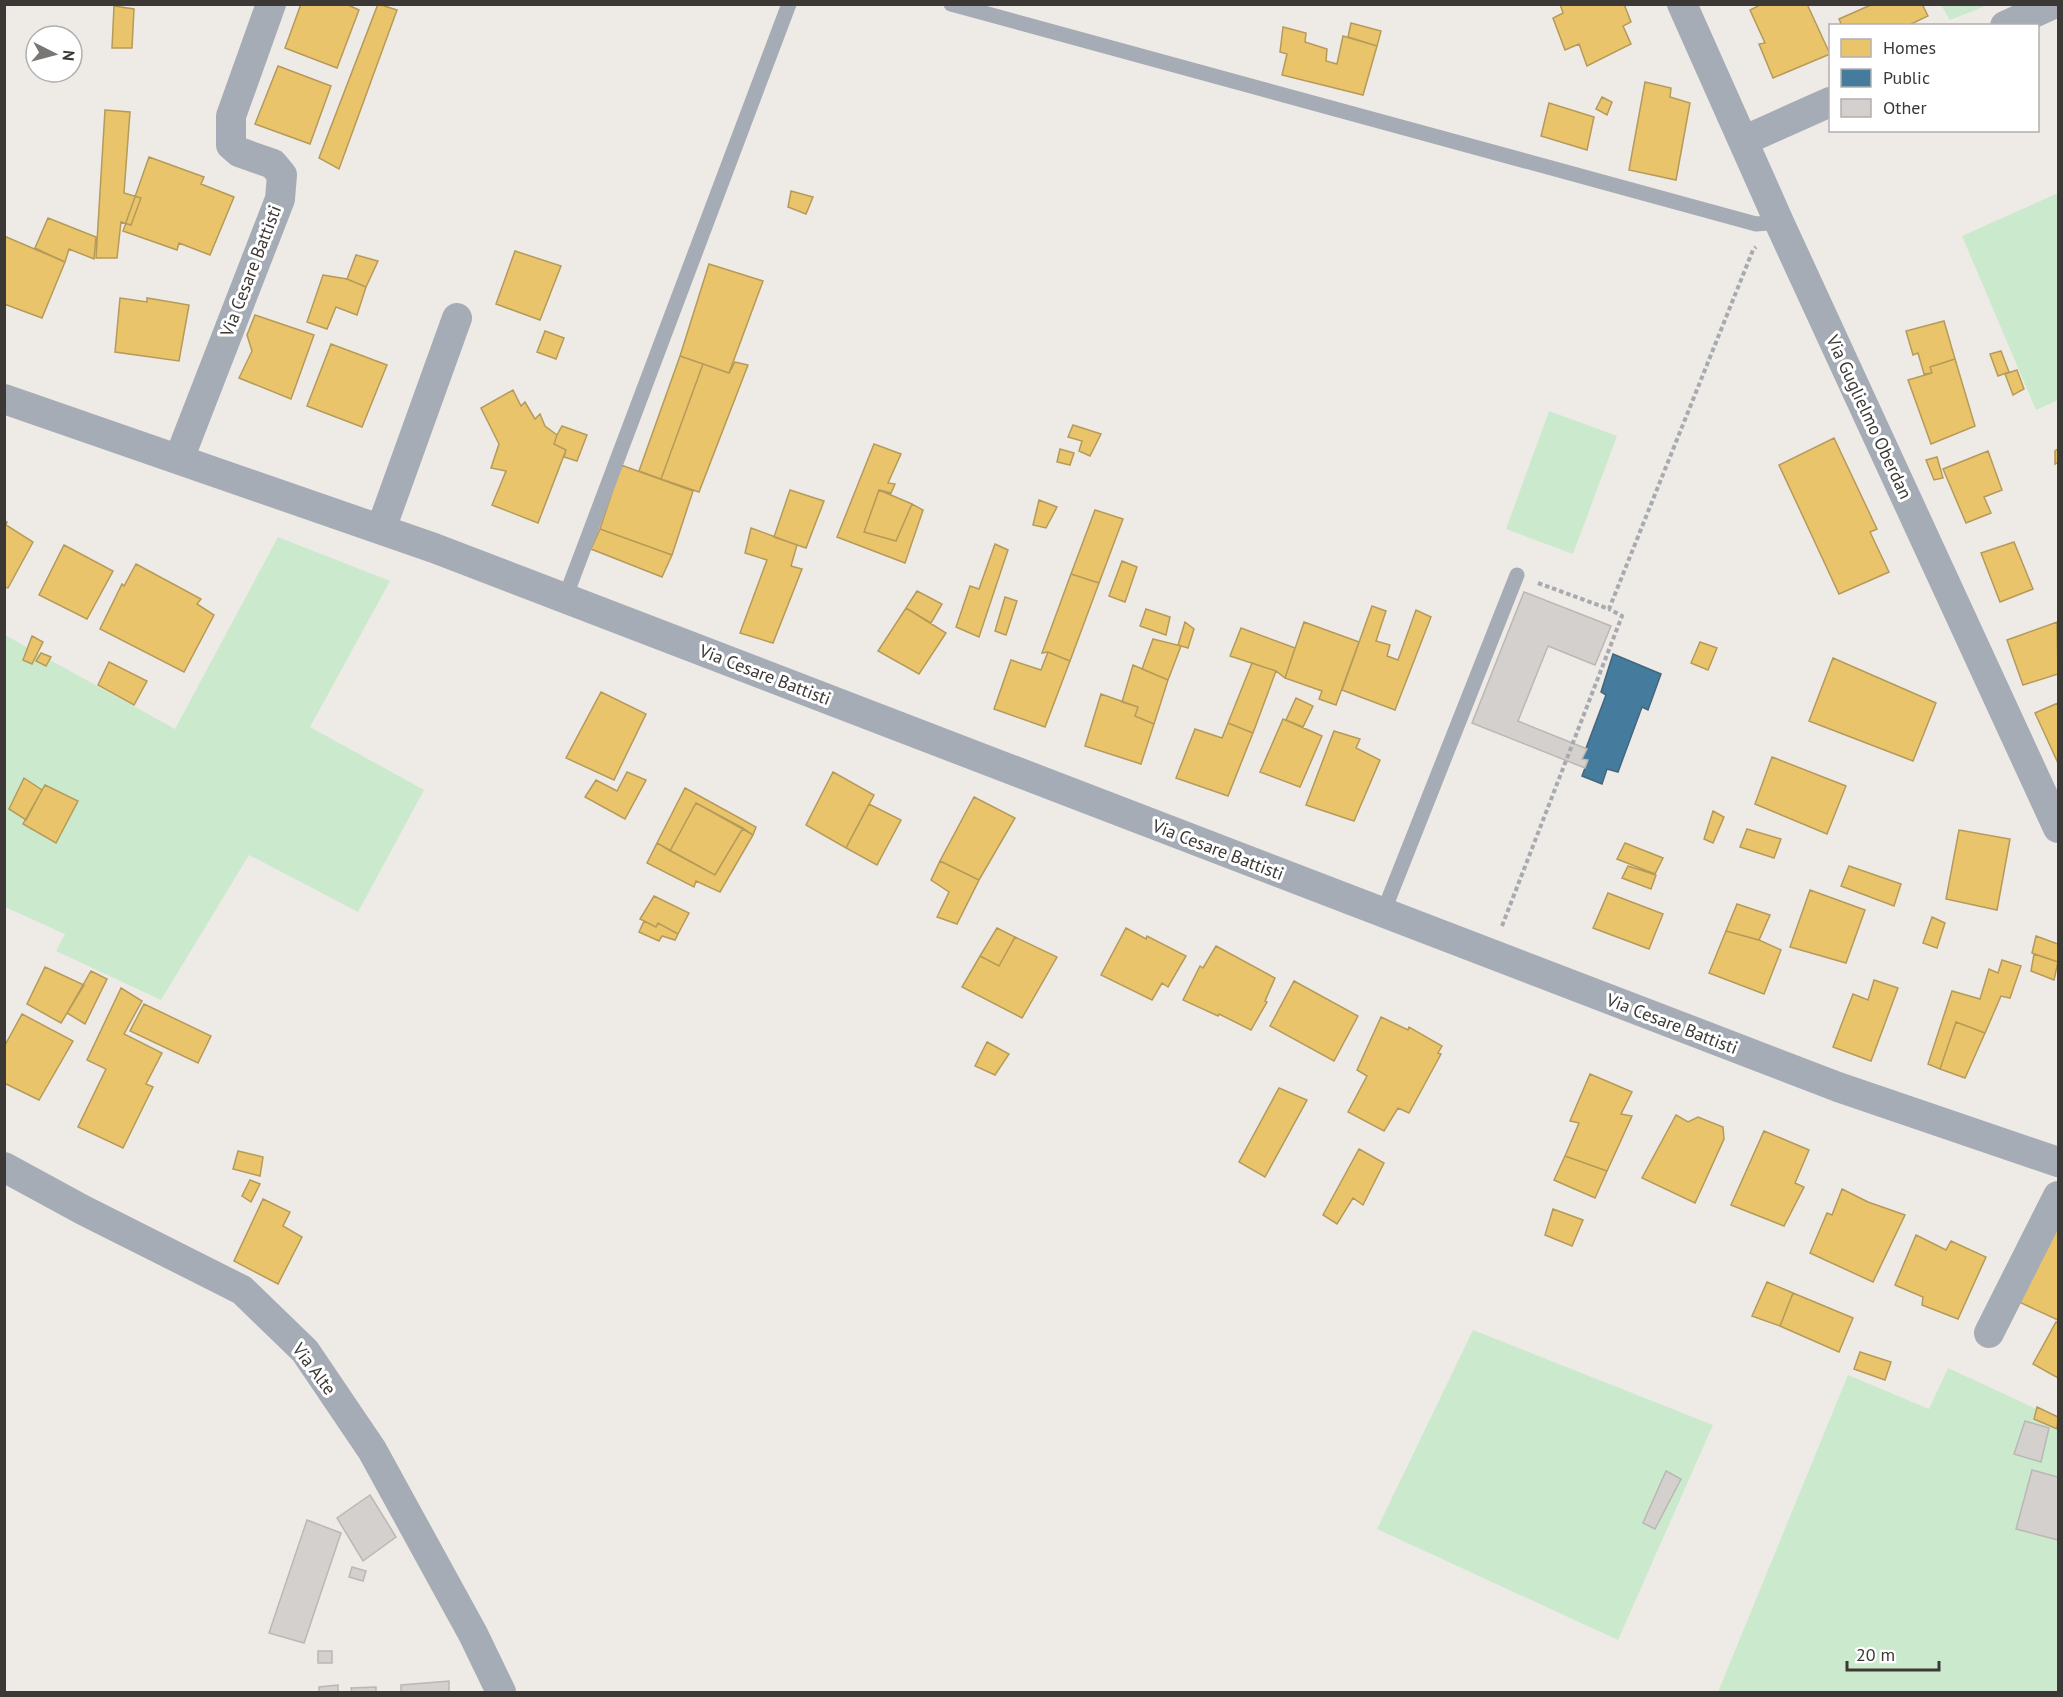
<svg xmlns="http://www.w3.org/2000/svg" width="2063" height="1697" font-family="'PT Sans',sans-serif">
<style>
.green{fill:#cbeacd}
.homes{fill:#e9c46a;stroke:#b59a5a;stroke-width:1.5}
.public{fill:#457b9d;stroke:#42677e;stroke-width:1.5}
.building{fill:#d4d0cd;stroke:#bbb7b4;stroke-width:1.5}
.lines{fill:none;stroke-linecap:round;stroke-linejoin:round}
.path{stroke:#a7aaaf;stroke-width:4;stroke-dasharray:4.5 3;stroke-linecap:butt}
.service{stroke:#a5acb6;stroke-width:15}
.minor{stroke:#a5acb6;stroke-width:30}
.labels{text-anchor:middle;stroke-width:6;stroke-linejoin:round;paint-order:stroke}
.street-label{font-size:18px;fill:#3b3835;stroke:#fff}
</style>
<rect width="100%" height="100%" fill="#eeeae6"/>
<path class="green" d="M 1941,5 L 1988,5 L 1950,20 Z
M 2058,193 L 2058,400 L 2036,410 L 1962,236 Z
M 1549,411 L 1617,436 L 1573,554 L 1506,529 Z
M 278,537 L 390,581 L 310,727 L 424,790 L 358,912 L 249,855 L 161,1000 L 56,951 L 65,934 L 5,907 L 5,635 L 175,729 Z
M 1473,1330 L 1713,1425 L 1618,1640 L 1377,1529 Z
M 1948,1368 L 2058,1419 L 2058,1692 L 1718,1692 L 1848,1375 L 1929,1409 Z"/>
<path class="homes" d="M 301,4 L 346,4 L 359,10 L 337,68 L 285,48 Z
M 378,4 L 397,10 L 339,169 L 319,158 Z
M 1560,4 L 1624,4 L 1631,22 L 1623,26 L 1631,44 L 1587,66 L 1579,44 L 1565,50 L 1553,18 L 1563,13 Z
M 1762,4 L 1807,4 L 1830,54 L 1773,78 L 1759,44 L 1765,43 L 1750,10 Z
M 1873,4 L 1922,4 L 1928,16 L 1907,26 L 1842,26 L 1839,19 Z
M 114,6 L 134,9 L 132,48 L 112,48 Z
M 1351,23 L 1381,31 L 1377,46 L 1348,37 Z
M 1283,27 L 1306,33 L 1305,42 L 1327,49 L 1326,61 L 1337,64 L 1343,36 L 1377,46 L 1363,95 L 1282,75 L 1287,54 L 1280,52 Z
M 278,66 L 331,86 L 310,144 L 255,124 Z
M 1645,82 L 1671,88 L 1670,97 L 1690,103 L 1676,180 L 1629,170 Z
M 1602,97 L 1612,102 L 1607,115 L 1596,109 Z
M 1549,103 L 1594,117 L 1587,150 L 1541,136 Z
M 105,110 L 130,112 L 124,193 L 141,198 L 131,225 L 121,222 L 117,258 L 96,258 Z
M 149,157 L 204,177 L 201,184 L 234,197 L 210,255 L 179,243 L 177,250 L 123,231 Z
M 791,191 L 813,197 L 806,214 L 788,207 Z
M 48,218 L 96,237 L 94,259 L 69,249 L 65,262 L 35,248 Z
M 4,236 L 65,262 L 42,318 L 4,304 Z
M 515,251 L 561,266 L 540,320 L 496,304 Z
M 356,255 L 378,261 L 366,287 L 347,279 Z
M 709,264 L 763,281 L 729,373 L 680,356 Z
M 323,275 L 347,279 L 366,287 L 357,315 L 336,307 L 327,329 L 307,322 Z
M 120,298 L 147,302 L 147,298 L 189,305 L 179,361 L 115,352 Z
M 255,315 L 314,335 L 291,399 L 239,378 L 252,351 L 247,335 Z
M 1944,321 L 1955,359 L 1930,367 L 1932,373 L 1924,374 L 1918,353 L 1913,355 L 1906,331 Z
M 545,331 L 564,338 L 556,359 L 537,352 Z
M 331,344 L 387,365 L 362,427 L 307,406 Z
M 2001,351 L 2009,372 L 1998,376 L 1990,354 Z
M 680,356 L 703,364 L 661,479 L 639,471 Z
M 1955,359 L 1975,426 L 1931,444 L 1908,380 L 1932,373 L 1930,367 Z
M 735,362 L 748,365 L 699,492 L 661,479 L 703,364 L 729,373 Z
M 2017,370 L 2024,389 L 2013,395 L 2005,374 Z
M 513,390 L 521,406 L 525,402 L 535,419 L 540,414 L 545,426 L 557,435 L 554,444 L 566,450 L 538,523 L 492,505 L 506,471 L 491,468 L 499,444 L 481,408 Z
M 1073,425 L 1101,434 L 1090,456 L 1079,451 L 1082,441 L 1068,437 Z
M 562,426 L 587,435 L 577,461 L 564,457 L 566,450 L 554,444 L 557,435 Z
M 1834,438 L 1877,529 L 1870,532 L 1889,572 L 1839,594 L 1779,465 Z
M 874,444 L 901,454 L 888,483 L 895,484 L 891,493 L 879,490 L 864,532 L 896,541 L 912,504 L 923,510 L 905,563 L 837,537 Z
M 1060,449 L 1074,453 L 1070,465 L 1057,462 Z
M 2058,449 L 2058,462 L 2055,464 L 2055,451 Z
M 1988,451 L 2002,490 L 1984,497 L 1991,513 L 1966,523 L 1943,469 Z
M 1937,457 L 1943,478 L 1934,480 L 1926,460 Z
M 621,465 L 693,491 L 672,555 L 600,529 Z
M 790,490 L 824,501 L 806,548 L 774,537 Z
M 879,490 L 912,504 L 896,541 L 864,532 Z
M 1039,500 L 1057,507 L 1046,528 L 1033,525 Z
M 1095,510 L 1123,519 L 1099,583 L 1071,574 Z
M 4,520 L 7,522 L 6,525 L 33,542 L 8,588 L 4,587 Z
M 751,528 L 797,545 L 791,566 L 802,569 L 773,643 L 740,633 L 767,560 L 745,553 Z
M 600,529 L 672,555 L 662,577 L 591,549 Z
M 2014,542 L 2033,589 L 2000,602 L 1981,553 Z
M 995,544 L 1008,550 L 979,637 L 956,627 L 970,586 L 979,589 Z
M 64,545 L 113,571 L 87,619 L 39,595 Z
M 1122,561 L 1137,567 L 1125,602 L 1109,596 Z
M 136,564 L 201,599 L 197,604 L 214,615 L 184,672 L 100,629 L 122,584 L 124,586 Z
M 1071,574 L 1099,583 L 1070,661 L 1048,652 L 1042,653 Z
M 917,591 L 942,604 L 931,623 L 906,608 Z
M 1005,597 L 1017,601 L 1006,635 L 995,631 Z
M 1372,606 L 1386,611 L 1376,641 L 1390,645 L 1387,656 L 1398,660 L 1416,610 L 1431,617 L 1395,710 L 1342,690 Z
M 906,608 L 946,633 L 919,674 L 878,651 Z
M 1146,609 L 1170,617 L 1166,635 L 1140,626 Z
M 1185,622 L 1194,629 L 1188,648 L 1178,645 Z
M 1304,622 L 1359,642 L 1336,705 L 1319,699 L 1322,691 L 1285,678 Z
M 2057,622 L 2058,674 L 2023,685 L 2007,640 Z
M 1241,628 L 1295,648 L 1285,678 L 1276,671 L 1230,656 Z
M 32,636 L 43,642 L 32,664 L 23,660 Z
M 1153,639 L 1181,646 L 1168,680 L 1142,669 Z
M 1700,642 L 1717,648 L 1708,670 L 1691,663 Z
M 1048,652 L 1070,661 L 1045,727 L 994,709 L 1011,660 L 1041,670 Z
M 41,653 L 51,657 L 46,666 L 36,661 Z
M 1833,658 L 1936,703 L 1913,761 L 1809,721 Z
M 109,662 L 147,681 L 134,705 L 98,685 Z
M 1252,663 L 1276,671 L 1253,733 L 1228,723 Z
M 1133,665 L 1168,680 L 1154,724 L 1135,716 L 1138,707 L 1122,702 Z
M 601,692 L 646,714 L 614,780 L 566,758 Z
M 1101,694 L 1138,707 L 1135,716 L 1154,724 L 1141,764 L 1085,746 Z
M 1296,698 L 1313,706 L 1303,727 L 1286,720 Z
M 2058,703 L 2058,763 L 2035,713 Z
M 1283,719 L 1322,736 L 1300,787 L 1260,772 Z
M 1228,723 L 1253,733 L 1228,796 L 1176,778 L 1195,729 L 1222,738 Z
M 1334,731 L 1360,739 L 1356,748 L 1380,760 L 1354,821 L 1306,805 Z
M 1772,757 L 1846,786 L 1827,834 L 1755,804 Z
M 627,772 L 646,780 L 625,819 L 585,797 L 596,780 L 617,791 Z
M 833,772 L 874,795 L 846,848 L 806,825 Z
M 24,778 L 42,790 L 26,820 L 9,809 Z
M 45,785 L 78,801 L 56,843 L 23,824 Z
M 685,788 L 756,827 L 753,835 L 696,803 L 670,851 L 657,843 Z
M 974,797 L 1015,818 L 979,880 L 940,861 Z
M 696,803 L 743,828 L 715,875 L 670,851 Z
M 869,804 L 901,820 L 877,865 L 846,848 Z
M 1713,811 L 1724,817 L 1713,843 L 1704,839 Z
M 743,828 L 753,835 L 720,892 L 696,881 L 694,887 L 647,863 L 657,843 L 715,875 Z
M 1747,829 L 1781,839 L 1774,858 L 1740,847 Z
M 1959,830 L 2010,839 L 1997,910 L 1946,899 Z
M 1625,843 L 1663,858 L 1655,874 L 1617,859 Z
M 940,861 L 979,880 L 957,924 L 937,917 L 949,892 L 931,880 Z
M 1628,866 L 1656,875 L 1651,889 L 1622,878 Z
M 1849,866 L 1901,884 L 1894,906 L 1841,886 Z
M 1810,890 L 1865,910 L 1846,963 L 1790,947 Z
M 1608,893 L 1663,914 L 1649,949 L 1593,928 Z
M 654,896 L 689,913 L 678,934 L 658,923 L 656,927 L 640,919 Z
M 1737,904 L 1770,915 L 1759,940 L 1726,931 Z
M 1932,917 L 1945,923 L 1937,948 L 1923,943 Z
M 644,921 L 656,927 L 658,923 L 678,934 L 675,940 L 662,936 L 659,941 L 639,932 Z
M 997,928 L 1015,937 L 999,966 L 980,956 Z
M 1126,928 L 1146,939 L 1147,936 L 1186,956 L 1168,987 L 1162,983 L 1152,1000 L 1101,975 Z
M 1726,931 L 1759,940 L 1781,950 L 1764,994 L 1709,973 Z
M 2036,936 L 2058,944 L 2058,962 L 2032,953 Z
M 1015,937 L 1057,957 L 1022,1018 L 962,987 L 980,956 L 999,966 Z
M 1216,946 L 1275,978 L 1265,1001 L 1267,1002 L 1251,1030 L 1219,1014 L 1218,1016 L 1183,1000 L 1200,966 L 1203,968 Z
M 2034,954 L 2058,962 L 2054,980 L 2031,971 Z
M 2002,960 L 2021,966 L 2010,998 L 2001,996 L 1985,1033 L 1956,1022 L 1940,1069 L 1928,1064 L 1952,991 L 1980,999 L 1989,969 L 1998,973 Z
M 45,967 L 84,985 L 61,1023 L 27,1004 Z
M 91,971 L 107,979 L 85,1024 L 67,1013 Z
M 1874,980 L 1898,988 L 1871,1061 L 1833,1047 L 1853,994 L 1868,1000 Z
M 1294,981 L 1358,1016 L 1334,1061 L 1270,1026 Z
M 121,988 L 142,1001 L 124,1034 L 162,1053 L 146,1084 L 153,1087 L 123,1148 L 78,1127 L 106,1069 L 87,1060 Z
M 144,1004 L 211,1036 L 198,1063 L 130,1031 Z
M 22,1014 L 73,1041 L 39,1100 L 4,1083 L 4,1047 Z
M 1381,1017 L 1408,1030 L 1409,1027 L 1442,1046 L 1438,1053 L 1441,1054 L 1409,1113 L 1398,1108 L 1384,1131 L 1348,1112 L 1367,1076 L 1357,1070 Z
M 1956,1022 L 1985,1033 L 1965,1078 L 1940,1069 Z
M 987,1042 L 1009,1054 L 995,1075 L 975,1066 Z
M 1590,1074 L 1632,1092 L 1621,1114 L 1632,1116 L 1607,1171 L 1565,1156 L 1579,1123 L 1570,1121 Z
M 1279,1088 L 1307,1100 L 1265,1177 L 1239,1162 Z
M 1676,1115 L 1688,1122 L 1698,1117 L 1723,1127 L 1724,1139 L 1695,1203 L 1642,1178 Z
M 1764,1131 L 1809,1150 L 1795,1183 L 1804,1187 L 1784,1226 L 1731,1205 Z
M 1359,1149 L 1384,1163 L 1363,1205 L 1353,1198 L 1337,1224 L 1323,1215 Z
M 238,1151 L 263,1157 L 260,1176 L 233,1169 Z
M 1565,1156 L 1607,1171 L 1595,1198 L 1554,1180 Z
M 250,1180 L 260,1184 L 251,1202 L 242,1196 Z
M 1842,1189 L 1868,1202 L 1905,1215 L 1873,1282 L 1810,1253 L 1827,1213 L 1832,1215 Z
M 263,1199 L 290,1212 L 283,1226 L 302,1237 L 278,1284 L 234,1261 Z
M 1553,1209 L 1583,1220 L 1572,1246 L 1545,1235 Z
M 2054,1226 L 2058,1228 L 2058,1320 L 2019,1302 Z
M 1916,1235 L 1946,1250 L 1951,1241 L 1986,1257 L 1958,1319 L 1922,1305 L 1923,1297 L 1895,1285 Z
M 1767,1282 L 1793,1293 L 1780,1326 L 1752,1316 Z
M 1793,1293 L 1853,1318 L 1839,1352 L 1780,1326 Z
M 2056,1322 L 2058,1323 L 2058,1378 L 2033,1364 Z
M 1860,1352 L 1891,1362 L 1885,1380 L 1854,1369 Z
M 2037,1407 L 2058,1417 L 2057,1429 L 2034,1419 Z"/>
<path class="public" d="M 1613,654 L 1661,674 L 1648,710 L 1642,707 L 1618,772 L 1607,769 L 1602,784 L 1582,776 L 1588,760 L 1582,759 L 1606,695 L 1601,692 Z"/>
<path class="building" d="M 1524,592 L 1611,626 L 1595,665 L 1548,646 L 1518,721 L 1587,749 L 1582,759 L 1588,760 L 1585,768 L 1472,723 Z
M 2025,1421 L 2049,1428 L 2041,1462 L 2014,1454 Z
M 2032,1470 L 2058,1477 L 2058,1540 L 2016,1529 Z
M 1666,1471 L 1681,1479 L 1655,1529 L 1643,1523 Z
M 370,1495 L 396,1537 L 363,1561 L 337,1518 Z
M 307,1520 L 341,1533 L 304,1643 L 269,1633 Z
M 352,1567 L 366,1571 L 363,1581 L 349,1577 Z
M 318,1651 L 332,1651 L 332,1663 L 318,1663 Z
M 449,1681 L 449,1692 L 401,1692 L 401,1685 Z
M 338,1685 L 338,1692 L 319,1692 L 319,1687 Z
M 376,1687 L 376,1692 L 352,1692 L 351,1688 Z"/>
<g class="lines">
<path class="path" d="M 1538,583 L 1609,609 L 1753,250 L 1756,247
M 1502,926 L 1622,616 L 1609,609"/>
<path class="service" d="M 951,4 L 1756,224 L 1779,222
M 565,598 L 789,4
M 1383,913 L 1517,575"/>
<path class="minor" d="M 1682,4 L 1779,222 L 2058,828
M 2005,26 L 2053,4
M 1743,141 L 1830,102
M 4,399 L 434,548 L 1838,1087 L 2058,1162
M 179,459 L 280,199 L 282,175 L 273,164 L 239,152 L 231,145 L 231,116 L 271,4
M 381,529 L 457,318
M 4,1167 L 83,1210 L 242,1290 L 305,1351 L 372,1450 L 473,1634 L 501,1692
M 1989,1333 L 2058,1196"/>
</g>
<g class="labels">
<g class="street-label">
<text transform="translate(251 271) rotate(-69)" y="6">Via Cesare Battisti</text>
<text transform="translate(1869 417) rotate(65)" y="6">Via Guglielmo Oberdan</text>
<text transform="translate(765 675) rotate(21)" y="6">Via Cesare Battisti</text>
<text transform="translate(1218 850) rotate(21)" y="6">Via Cesare Battisti</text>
<text transform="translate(1672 1024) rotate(21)" y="6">Via Cesare Battisti</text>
<text transform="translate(314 1369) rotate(53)" y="6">Via Alte</text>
</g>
</g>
<rect width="2063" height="1697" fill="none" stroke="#3b3835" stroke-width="12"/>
<rect x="1829" y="24" width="210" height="108" fill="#ffffff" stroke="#b1afae" stroke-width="1.5"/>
<rect x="1841" y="39" width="30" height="18" fill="#e9c46a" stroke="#b1afae" stroke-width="1.5"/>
<text x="1883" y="54" font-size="18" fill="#3b3835">Homes</text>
<rect x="1841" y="69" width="30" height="18" fill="#457b9d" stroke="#b1afae" stroke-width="1.5"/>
<text x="1883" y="84" font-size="18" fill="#3b3835">Public</text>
<rect x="1841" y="99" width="30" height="18" fill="#d4d0cd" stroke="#b1afae" stroke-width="1.5"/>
<text x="1883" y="114" font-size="18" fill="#3b3835">Other</text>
<g transform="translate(54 54) rotate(96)"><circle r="28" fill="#ffffff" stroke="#b1afae" stroke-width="1.5"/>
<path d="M0-4.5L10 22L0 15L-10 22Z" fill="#7a7673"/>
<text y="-9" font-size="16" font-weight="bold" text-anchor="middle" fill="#3b3835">N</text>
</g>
<path d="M1847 1661v9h92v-9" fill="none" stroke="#3b3835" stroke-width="3"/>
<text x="1856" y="1661" font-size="18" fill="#3b3835" stroke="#ffffff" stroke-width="4.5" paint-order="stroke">20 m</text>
</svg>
